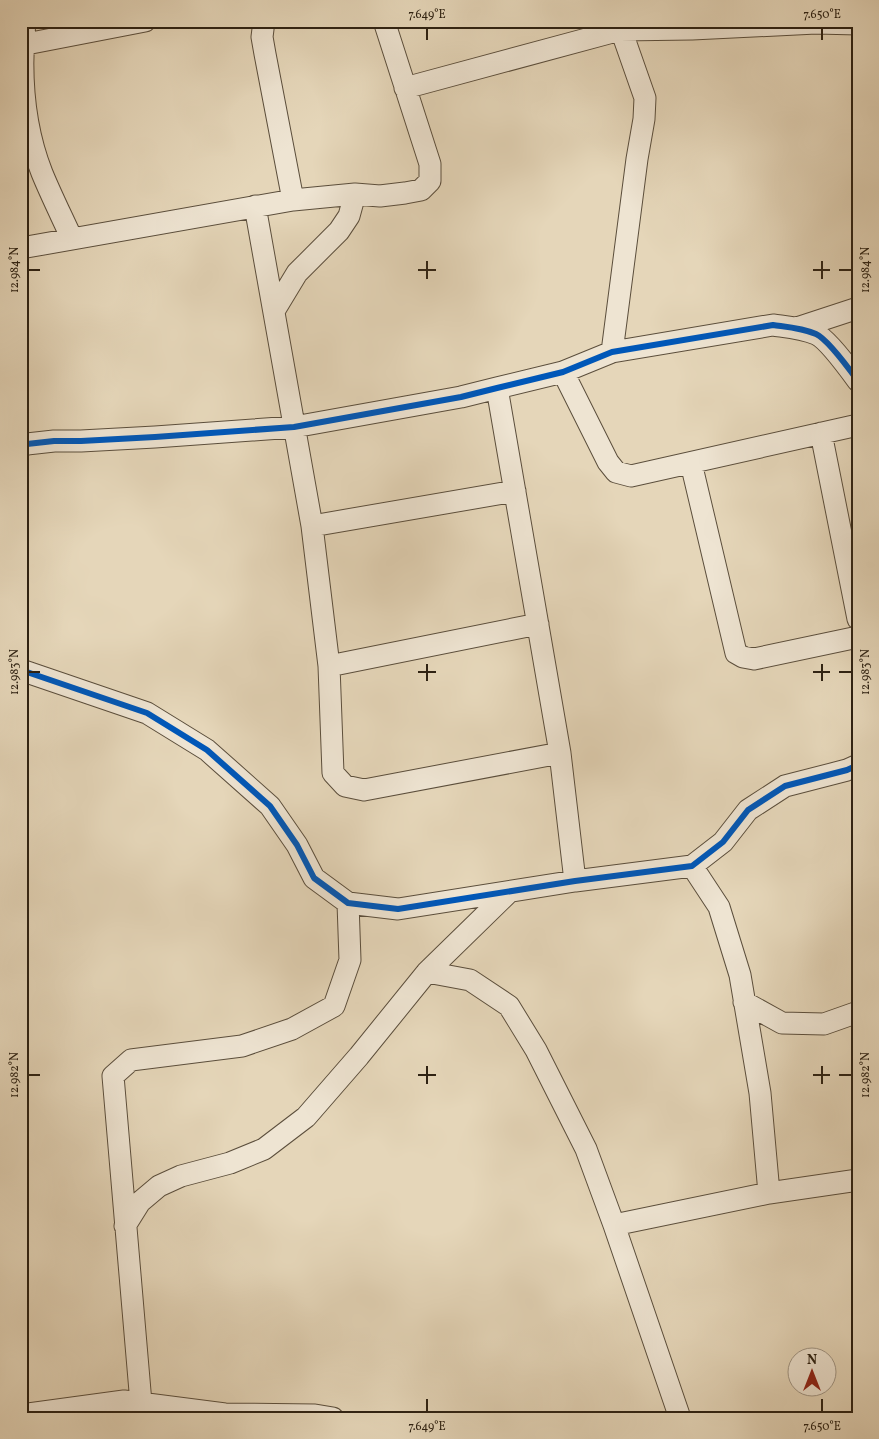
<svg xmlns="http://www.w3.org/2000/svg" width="879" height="1439" font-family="Vollkorn,serif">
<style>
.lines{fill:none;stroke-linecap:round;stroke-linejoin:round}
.street-casing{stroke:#5b4e3c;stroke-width:23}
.street{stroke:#eee4d2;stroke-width:21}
.cycleway-casing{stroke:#eee4d2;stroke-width:9}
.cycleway{stroke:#0057b8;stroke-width:6}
.ticks{fill:none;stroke:#2d2112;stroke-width:2}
.neatline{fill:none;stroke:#2d2112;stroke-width:2}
.ticks-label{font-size:12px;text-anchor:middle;fill:#2d2112}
</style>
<rect width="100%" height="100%" fill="#e5d6b9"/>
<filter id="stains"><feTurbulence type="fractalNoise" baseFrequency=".004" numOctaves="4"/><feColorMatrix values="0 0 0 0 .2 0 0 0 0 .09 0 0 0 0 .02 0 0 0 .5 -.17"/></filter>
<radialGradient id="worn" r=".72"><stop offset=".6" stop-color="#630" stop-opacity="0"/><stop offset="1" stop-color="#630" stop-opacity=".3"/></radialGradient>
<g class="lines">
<defs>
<path id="street" d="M 25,21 C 20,72 23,125 42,173 C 51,195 62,217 72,239
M 264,21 L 262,37 L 265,54 L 293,200
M 21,45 L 145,21
M 405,88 L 620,30 L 692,29 L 816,23 L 858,24
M 255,206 L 312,526 L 329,666 L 333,773 L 345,786 L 364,790 L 560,753
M 21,248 L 293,200 L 355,194 L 380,196 L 405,193 L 421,190 L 430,181 L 430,164 L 384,21
M 274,311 L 297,273 L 339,231 L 349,216 L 355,194
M 797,328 L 858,308
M 612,352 L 637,159 L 644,119 L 645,98 L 618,21
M 563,372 L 608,462 L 616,472 L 631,476 L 858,425
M 497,388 L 560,753 L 575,881
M 821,433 L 858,619
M 21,447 L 27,444 L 54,441 L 81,441 L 155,437 L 294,427 L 461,397 L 497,388 L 563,372 L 612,352 L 773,325 C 787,327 802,328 816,334 C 827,339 850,370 858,381
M 691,463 L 736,653 L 743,657 L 754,659 L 858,637
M 312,526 L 515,491
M 329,666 L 538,624
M 21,670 L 147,713 L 207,750 L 270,806 L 297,845 L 314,878 L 348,903 L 398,909 L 575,881 L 692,866 L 723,842 L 748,810 L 785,786 L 847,770 L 858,765
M 692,866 L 719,907 L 740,975 L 760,1093 L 769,1193
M 427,972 L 470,980 L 509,1006 L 536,1050 L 586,1149 L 614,1225 L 680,1418
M 744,1002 L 782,1023 L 824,1024 L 858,1012
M 614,1225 L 769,1193 L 858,1180
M 125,1226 L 140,1202 L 159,1186 L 181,1176 L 230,1163 L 264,1149 L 306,1117 L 359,1056 L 427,972 L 509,892
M 141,1403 L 113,1076 L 131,1060 L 242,1046 L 292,1029 L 334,1006 L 350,960 L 348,903
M 21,1415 L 124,1401 L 225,1414 L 315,1415 L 333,1418"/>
</defs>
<use href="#street" class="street-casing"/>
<use href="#street" class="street"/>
<defs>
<path id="cycleway" d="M 21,447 L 27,444 L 54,441 L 81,441 L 155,437 L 294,427 L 461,397 L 497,388 L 563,372 L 612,352 L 773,325 C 787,327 802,328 816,334 C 827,339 850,370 858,381
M 21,670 L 147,713 L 207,750 L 270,806 L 297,845 L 314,878 L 348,903 L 398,909 L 575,881 L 692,866 L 723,842 L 748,810 L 785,786 L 847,770 L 858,765"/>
</defs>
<use href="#cycleway" class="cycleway-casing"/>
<use href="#cycleway" class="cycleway"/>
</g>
<path class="ticks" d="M 427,28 L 427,40M 822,28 L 822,40M 427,261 L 427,279M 822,261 L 822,279M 28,270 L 40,270M 418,270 L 436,270M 813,270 L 830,270M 839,270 L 852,270M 427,664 L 427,681M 822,664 L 822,681M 28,672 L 40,672M 418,672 L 436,672M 813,672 L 830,672M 839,672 L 852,672M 427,1066 L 427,1084M 822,1066 L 822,1084M 28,1075 L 40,1075M 418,1075 L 436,1075M 813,1075 L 830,1075M 839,1075 L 852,1075M 427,1399 L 427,1412M 822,1399 L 822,1412"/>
<rect width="879" height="1439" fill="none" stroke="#e5d6b9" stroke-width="55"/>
<g transform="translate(812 1372)"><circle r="24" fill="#eee4d2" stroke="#a19685"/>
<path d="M0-4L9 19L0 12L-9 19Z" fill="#8f2418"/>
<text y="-8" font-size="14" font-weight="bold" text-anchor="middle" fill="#2d2112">N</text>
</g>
<rect x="28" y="28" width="824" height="1384" class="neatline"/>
<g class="ticks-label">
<text x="427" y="18">7.649°E</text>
<text x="822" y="18">7.650°E</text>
<text transform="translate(14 270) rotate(-90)" y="4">12.984°N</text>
<text transform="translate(865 270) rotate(-90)" y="4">12.984°N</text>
<text transform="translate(14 672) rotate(-90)" y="4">12.983°N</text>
<text transform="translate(865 672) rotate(-90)" y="4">12.983°N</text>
<text transform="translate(14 1075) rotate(-90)" y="4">12.982°N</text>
<text transform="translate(865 1075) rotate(-90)" y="4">12.982°N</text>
<text x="427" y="1430">7.649°E</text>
<text x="822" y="1430">7.650°E</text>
</g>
<rect width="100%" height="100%" filter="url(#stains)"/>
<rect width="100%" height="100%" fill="url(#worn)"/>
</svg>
